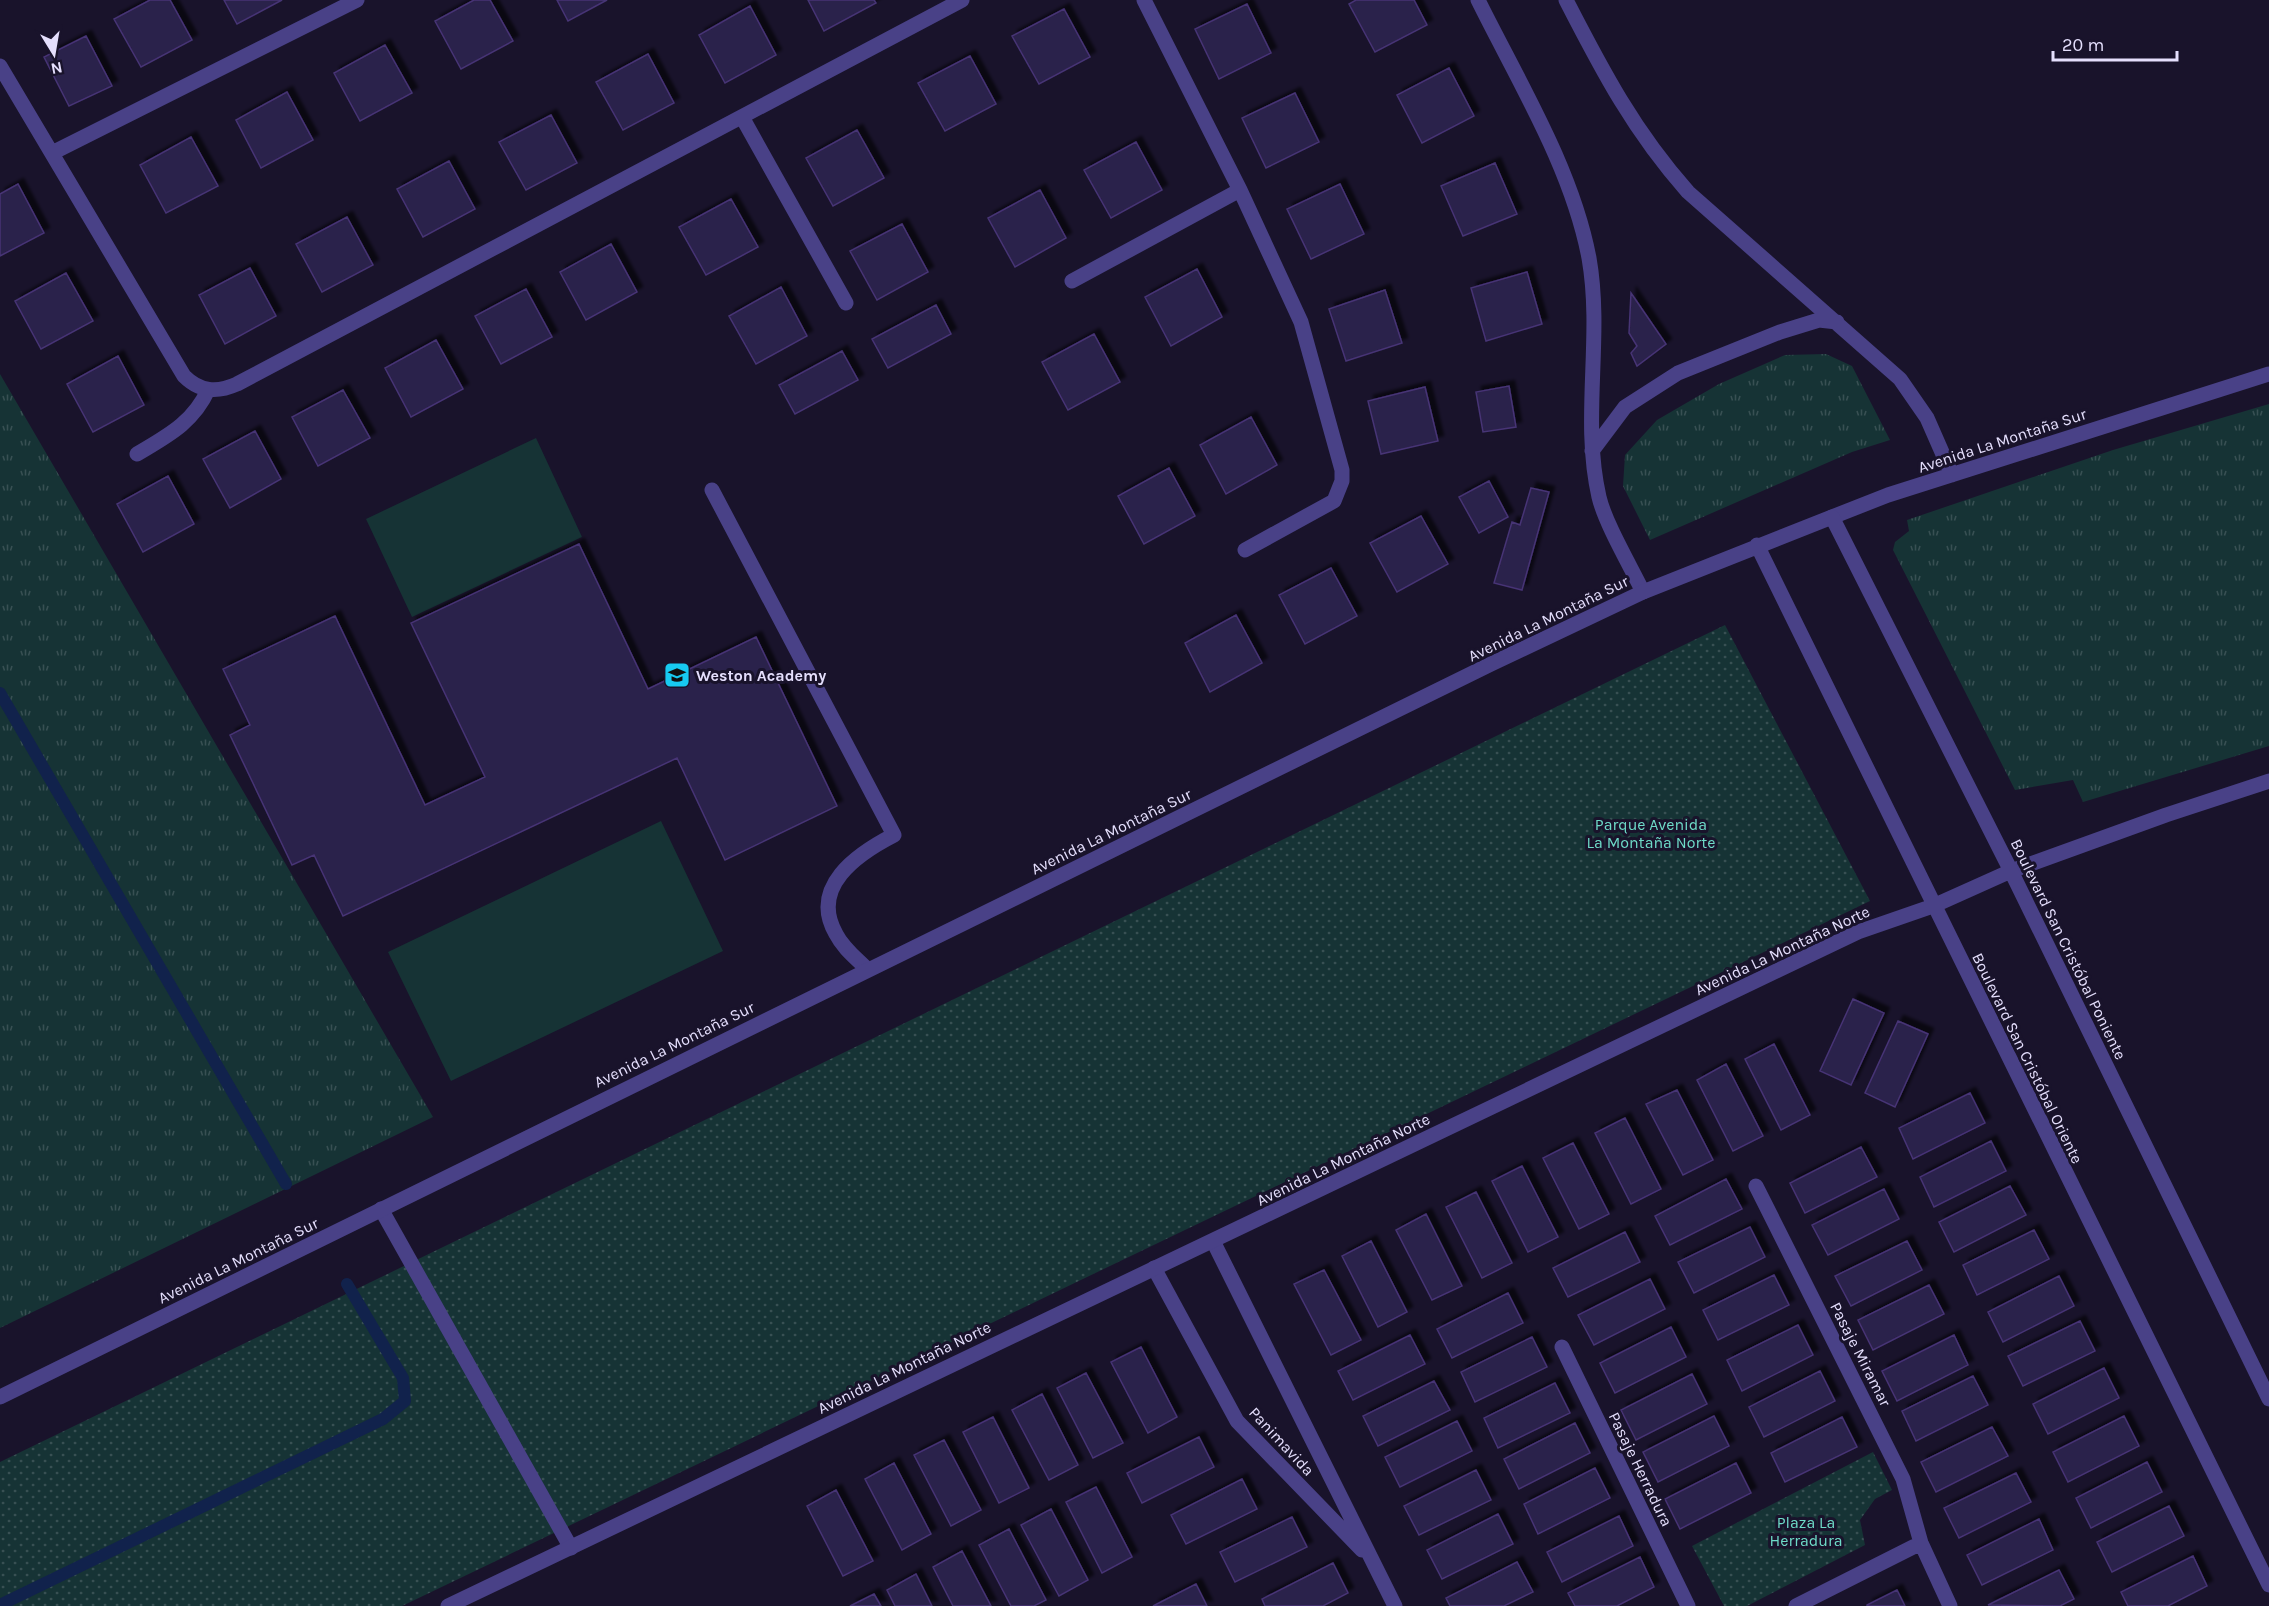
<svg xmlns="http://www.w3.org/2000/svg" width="2269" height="1606" font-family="Karla,sans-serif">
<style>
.grass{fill:url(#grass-tufts)}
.park{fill:url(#park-dots)}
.pitch{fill:#163335}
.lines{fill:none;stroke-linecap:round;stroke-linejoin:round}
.stream{stroke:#11224c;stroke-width:12}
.building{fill:#2c204b;stroke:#463475;stroke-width:1.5;filter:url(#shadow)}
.service{stroke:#494187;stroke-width:15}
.minor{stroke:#494187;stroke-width:15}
.tertiary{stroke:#494187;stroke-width:15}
.labels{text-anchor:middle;stroke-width:6;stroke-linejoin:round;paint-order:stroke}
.street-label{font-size:16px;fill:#e5dffd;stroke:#19132b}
.poi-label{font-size:16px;font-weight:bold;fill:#e5dffd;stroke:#19132b;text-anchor:start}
.park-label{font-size:16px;fill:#6edbc8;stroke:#19132b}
</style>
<defs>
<pattern id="grass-tufts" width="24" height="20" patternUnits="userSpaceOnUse" patternTransform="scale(1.5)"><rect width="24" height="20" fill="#163335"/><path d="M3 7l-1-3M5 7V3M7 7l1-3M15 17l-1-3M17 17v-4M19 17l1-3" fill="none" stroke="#385053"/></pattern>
<pattern id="park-dots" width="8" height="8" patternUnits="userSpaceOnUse" patternTransform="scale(1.5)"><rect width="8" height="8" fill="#163335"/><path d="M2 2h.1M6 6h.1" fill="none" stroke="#385053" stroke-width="1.8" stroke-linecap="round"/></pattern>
<filter id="shadow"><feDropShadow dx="5.5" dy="-5.5" stdDeviation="1.5" flood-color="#0009"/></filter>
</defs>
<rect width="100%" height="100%" fill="#19132b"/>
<path class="grass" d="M 1826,354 L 1852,366 L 1890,440 L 1852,452 L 1650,540 L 1623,486 L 1625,455 L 1657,420 L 1719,384 L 1785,355 Z
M 0,374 L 433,1117 L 0,1328 Z
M 2269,404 L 2269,746 L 2083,802 L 2073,780 L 2015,790 L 1893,550 L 1895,542 L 1909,531 L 1907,520 L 2113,450 Z"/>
<path class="park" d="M 1725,625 L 1870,901 L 402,1606 L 0,1606 L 0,1462 Z
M 1873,1452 L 1892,1490 L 1875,1499 L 1860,1520 L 1865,1545 L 1747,1606 L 1724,1606 L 1692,1546 Z"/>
<path class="pitch" d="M 536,438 L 582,537 L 412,617 L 366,519 Z
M 661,821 L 723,951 L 451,1081 L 388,952 Z"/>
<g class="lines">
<path class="stream" d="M 0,693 L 286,1184
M 0,1605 L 383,1419 L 405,1401 L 403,1378 L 347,1284"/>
</g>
<path class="building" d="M 150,0 L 170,0 L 192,40 L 141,67 L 114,19 Z
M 224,0 L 282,0 L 237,24 Z
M 474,0 L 490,0 L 513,41 L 461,69 L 435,21 Z
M 557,0 L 607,0 L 568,21 Z
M 808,0 L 874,0 L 876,3 L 824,31 Z
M 1356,0 L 1414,0 L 1427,25 L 1375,52 L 1349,4 Z
M 1247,4 L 1271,53 L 1219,79 L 1195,29 Z
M 750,6 L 776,55 L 725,83 L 699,35 Z
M 1064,9 L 1090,57 L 1039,84 L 1012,36 Z
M 86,36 L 112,86 L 69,106 L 44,57 Z
M 385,45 L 412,93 L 360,121 L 334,73 Z
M 648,54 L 674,103 L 623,130 L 596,82 Z
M 970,56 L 996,104 L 945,131 L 918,83 Z
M 1449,68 L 1474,116 L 1422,143 L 1397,95 Z
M 287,92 L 313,140 L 261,168 L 236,120 Z
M 1295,93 L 1319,142 L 1266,168 L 1242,118 Z
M 551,115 L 577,163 L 526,190 L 499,142 Z
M 857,130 L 884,178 L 833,206 L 806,158 Z
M 191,137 L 218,186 L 166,213 L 140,165 Z
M 1136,142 L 1162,190 L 1111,218 L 1084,170 Z
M 449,161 L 475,209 L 423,237 L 397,189 Z
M 1495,163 L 1517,214 L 1463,236 L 1441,186 Z
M 18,184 L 44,233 L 0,256 L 0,194 Z
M 1340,184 L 1364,234 L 1311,259 L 1287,209 Z
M 1040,190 L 1066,238 L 1015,267 L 988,218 Z
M 731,199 L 758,247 L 706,275 L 679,227 Z
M 347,217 L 373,265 L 322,292 L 296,244 Z
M 902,224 L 928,272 L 877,300 L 850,251 Z
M 611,244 L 637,292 L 586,320 L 560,272 Z
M 250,268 L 276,316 L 225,344 L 199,295 Z
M 1197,269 L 1222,317 L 1171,346 L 1145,297 Z
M 1527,272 L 1542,324 L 1486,341 L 1471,288 Z
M 66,273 L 93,321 L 41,349 L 15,301 Z
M 781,287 L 807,336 L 756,364 L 729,316 Z
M 526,289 L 552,337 L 501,364 L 475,316 Z
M 1385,290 L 1402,343 L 1346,361 L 1329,309 Z
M 1631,293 L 1666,344 L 1637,366 L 1631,353 L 1637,346 L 1629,333 Z
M 936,305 L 951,334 L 888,368 L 872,339 Z
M 1094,334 L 1120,382 L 1068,410 L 1042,362 Z
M 436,340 L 463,389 L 411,417 L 385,368 Z
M 842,351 L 858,380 L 795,414 L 779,385 Z
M 118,356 L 144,405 L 93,432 L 67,384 Z
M 1509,386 L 1516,427 L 1483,432 L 1476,392 Z
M 1425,387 L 1438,441 L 1381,454 L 1368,401 Z
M 343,390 L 370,438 L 318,466 L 292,417 Z
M 1251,417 L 1277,465 L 1226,494 L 1200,445 Z
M 255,431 L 281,479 L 230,508 L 203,459 Z
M 1169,468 L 1195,516 L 1144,544 L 1118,496 Z
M 168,476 L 194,524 L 143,552 L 117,504 Z
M 1489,481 L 1508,517 L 1479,533 L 1459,497 Z
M 1531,488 L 1549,492 L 1522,590 L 1494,583 L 1512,522 L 1520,525 Z
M 1421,516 L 1448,564 L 1397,592 L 1370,543 Z
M 579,544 L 648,689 L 756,637 L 837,806 L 725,860 L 677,758 L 343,916 L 314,855 L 292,865 L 230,735 L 250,725 L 223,669 L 335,616 L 425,805 L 485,777 L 411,623 Z
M 1331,568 L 1357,616 L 1305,644 L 1279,595 Z
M 1236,615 L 1262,663 L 1210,692 L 1185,643 Z
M 1853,999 L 1884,1013 L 1851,1085 L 1820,1071 Z
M 1898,1021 L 1928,1034 L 1895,1107 L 1865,1093 Z
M 1774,1044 L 1810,1115 L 1781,1130 L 1745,1059 Z
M 1726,1064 L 1763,1136 L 1733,1151 L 1697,1080 Z
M 1677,1090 L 1713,1160 L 1683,1175 L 1646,1104 Z
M 1970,1093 L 1985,1123 L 1913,1159 L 1899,1128 Z
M 1625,1118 L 1661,1189 L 1631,1204 L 1595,1133 Z
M 1991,1141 L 2006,1171 L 1934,1207 L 1920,1177 Z
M 1573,1143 L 1609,1214 L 1579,1229 L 1543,1158 Z
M 1861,1147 L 1877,1177 L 1805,1213 L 1790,1183 Z
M 1522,1166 L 1558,1237 L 1528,1252 L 1492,1181 Z
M 1726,1179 L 1742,1209 L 1670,1245 L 1655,1216 Z
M 2010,1186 L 2026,1215 L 1954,1252 L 1939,1222 Z
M 1884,1189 L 1899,1219 L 1828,1255 L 1812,1225 Z
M 1476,1192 L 1512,1263 L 1482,1278 L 1446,1207 Z
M 1426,1214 L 1462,1286 L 1432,1300 L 1396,1230 Z
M 1750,1227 L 1765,1257 L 1694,1293 L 1678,1262 Z
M 2034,1230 L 2049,1259 L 1977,1295 L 1963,1265 Z
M 1625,1232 L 1640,1262 L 1568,1297 L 1553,1268 Z
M 1371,1241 L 1407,1312 L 1378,1327 L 1342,1256 Z
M 1907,1241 L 1922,1270 L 1851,1306 L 1835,1276 Z
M 1324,1270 L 1361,1340 L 1331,1355 L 1294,1284 Z
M 1774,1275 L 1789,1305 L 1718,1340 L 1703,1310 Z
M 2059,1276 L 2074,1306 L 2003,1342 L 1988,1312 Z
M 1650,1279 L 1665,1309 L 1594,1345 L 1578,1315 Z
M 1929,1285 L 1944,1314 L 1873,1350 L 1858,1320 Z
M 1508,1293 L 1523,1323 L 1452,1358 L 1437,1329 Z
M 2080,1321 L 2095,1351 L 2023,1386 L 2008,1356 Z
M 1798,1325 L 1813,1355 L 1742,1391 L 1727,1360 Z
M 1671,1327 L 1686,1357 L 1615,1393 L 1600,1363 Z
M 1410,1335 L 1425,1364 L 1353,1400 L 1338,1371 Z
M 1954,1335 L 1968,1365 L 1897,1401 L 1882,1371 Z
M 1532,1337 L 1547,1367 L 1475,1402 L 1461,1372 Z
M 1141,1347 L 1177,1417 L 1148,1433 L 1111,1362 Z
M 2104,1368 L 2119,1398 L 2048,1434 L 2033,1404 Z
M 1820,1371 L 1835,1401 L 1764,1437 L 1749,1407 Z
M 1086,1373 L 1123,1443 L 1093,1458 L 1057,1388 Z
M 1692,1374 L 1707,1404 L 1636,1440 L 1621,1410 Z
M 1973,1376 L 1988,1405 L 1916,1441 L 1902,1411 Z
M 1434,1381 L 1450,1410 L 1378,1446 L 1363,1416 Z
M 1555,1383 L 1570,1413 L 1498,1448 L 1484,1418 Z
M 1042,1394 L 1078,1465 L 1049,1480 L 1012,1410 Z
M 1714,1416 L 1729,1446 L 1658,1482 L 1643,1452 Z
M 2124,1416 L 2139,1446 L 2068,1482 L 2053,1452 Z
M 993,1417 L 1029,1488 L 999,1503 L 963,1432 Z
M 1842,1417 L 1857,1447 L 1785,1482 L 1771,1453 Z
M 1457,1421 L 1472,1451 L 1400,1487 L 1385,1457 Z
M 1575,1423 L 1590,1453 L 1519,1489 L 1504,1459 Z
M 1992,1427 L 2008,1456 L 1936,1492 L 1921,1462 Z
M 1199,1437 L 1214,1467 L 1142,1503 L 1127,1473 Z
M 944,1440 L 981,1510 L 951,1526 L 914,1455 Z
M 2147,1462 L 2162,1492 L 2091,1528 L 2076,1498 Z
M 894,1463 L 931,1534 L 902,1550 L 865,1479 Z
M 1736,1463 L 1751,1493 L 1680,1529 L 1665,1499 Z
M 1595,1468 L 1610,1498 L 1538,1534 L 1524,1504 Z
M 1476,1470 L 1491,1500 L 1419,1535 L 1404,1506 Z
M 2016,1473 L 2031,1502 L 1959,1538 L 1944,1508 Z
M 1242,1479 L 1257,1509 L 1186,1544 L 1171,1515 Z
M 1096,1487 L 1132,1557 L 1102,1573 L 1066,1502 Z
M 836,1490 L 873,1561 L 843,1576 L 807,1506 Z
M 2169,1506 L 2184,1536 L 2112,1572 L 2097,1542 Z
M 1051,1509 L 1088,1580 L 1059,1596 L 1021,1525 Z
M 1498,1514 L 1513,1544 L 1442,1579 L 1427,1550 Z
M 1619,1516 L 1633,1546 L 1562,1582 L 1547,1552 Z
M 1292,1517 L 1307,1547 L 1235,1582 L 1220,1552 Z
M 2039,1519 L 2053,1550 L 1982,1585 L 1967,1555 Z
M 1009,1529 L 1046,1600 L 1034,1606 L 1011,1606 L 979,1545 Z
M 962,1551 L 991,1606 L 953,1606 L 933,1567 Z
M 2193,1556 L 2207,1586 L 2168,1606 L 2128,1606 L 2121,1592 Z
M 1640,1557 L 1654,1587 L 1617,1606 L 1575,1606 L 1568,1593 Z
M 1517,1562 L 1533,1592 L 1504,1606 L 1450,1606 L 1446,1598 Z
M 1333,1563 L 1348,1593 L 1323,1606 L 1265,1606 L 1262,1599 Z
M 2059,1570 L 2074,1599 L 2060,1606 L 1988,1605 Z
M 916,1574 L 932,1606 L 895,1606 L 887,1590 Z
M 1196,1584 L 1207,1606 L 1153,1606 Z
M 1897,1590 L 1905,1606 L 1867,1606 L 1867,1605 Z
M 874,1594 L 881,1606 L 850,1606 Z"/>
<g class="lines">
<path class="service" d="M 712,490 L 894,835 C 857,854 809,887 836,934 C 843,948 856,958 867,969"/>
<path class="minor" d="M 1144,0 L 1240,190 L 1301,322 L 1342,470 L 1342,481 L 1334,501 L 1245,550
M 1478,0 C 1518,81 1572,168 1589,258 C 1603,338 1581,418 1599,497 C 1605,523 1631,567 1643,592
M 1566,0 C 1603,72 1634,131 1688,192 L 1900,379 L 1927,418 L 1952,475
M 0,66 L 184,376 C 200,392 217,393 237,384 L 962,0
M 742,117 L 846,303
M 52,153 L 357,0
M 1072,281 L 1240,190
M 1592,451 L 1625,407 L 1678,373 L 1780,332 L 1819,320 L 1837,322
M 137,454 C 167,436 193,423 208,390
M 1832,517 L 1888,495 L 2269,374
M 2011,871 L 2166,815 L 2269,781
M 1756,1186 L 1903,1479 L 1921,1543 L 1950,1606
M 381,1209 L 571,1548
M 1213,1241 L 1395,1606
M 1154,1268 L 1237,1421 L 1362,1550
M 1562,1347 L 1688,1606
M 1796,1606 L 1921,1543"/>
<path class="tertiary" d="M 1757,545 L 2269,1585
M 0,1397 L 1491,664 L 1643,592 L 1832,517 L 2011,871 L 2269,1399
M 448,1606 L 1858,932 L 1933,906 L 2011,871"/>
</g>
<defs>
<symbol id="school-square" viewBox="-11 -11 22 22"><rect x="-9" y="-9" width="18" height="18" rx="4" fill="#17caf1" stroke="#19132b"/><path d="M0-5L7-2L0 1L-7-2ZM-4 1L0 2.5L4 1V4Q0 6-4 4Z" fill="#111"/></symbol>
</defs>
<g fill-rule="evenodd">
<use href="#school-square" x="662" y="660" width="30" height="30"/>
</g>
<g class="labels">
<g class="street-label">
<text transform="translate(2002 440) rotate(-18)" y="6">Avenida La Montaña Sur</text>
<text transform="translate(1548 618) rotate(-26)" y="6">Avenida La Montaña Sur</text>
<text transform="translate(1111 831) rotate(-26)" y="6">Avenida La Montaña Sur</text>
<text transform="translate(2069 949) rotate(64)" y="6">Boulevard San Cristóbal Poniente</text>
<text transform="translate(1782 950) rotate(-25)" y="6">Avenida La Montaña Norte</text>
<text transform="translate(674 1044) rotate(-26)" y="6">Avenida La Montaña Sur</text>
<text transform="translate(2028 1058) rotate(64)" y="6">Boulevard San Cristóbal Oriente</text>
<text transform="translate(1343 1159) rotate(-26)" y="6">Avenida La Montaña Norte</text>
<text transform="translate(238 1260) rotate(-26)" y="6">Avenida La Montaña Sur</text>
<text transform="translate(1861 1354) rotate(63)" y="6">Pasaje Miramar</text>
<text transform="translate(904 1367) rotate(-26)" y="6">Avenida La Montaña Norte</text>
<text transform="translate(1282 1441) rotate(47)" y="6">Panimavida</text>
<text transform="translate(1641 1469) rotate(64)" y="6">Pasaje Herradura</text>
</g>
<g class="poi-label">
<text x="696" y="681">Weston Academy</text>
</g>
<g class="park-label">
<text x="1651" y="830">Parque Avenida<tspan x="1651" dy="18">La Montaña Norte</tspan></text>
<text x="1806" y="1528">Plaza La<tspan x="1806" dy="18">Herradura</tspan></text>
</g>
</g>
<g transform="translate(54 54) rotate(169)" stroke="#19132b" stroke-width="4.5" paint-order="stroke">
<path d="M0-4.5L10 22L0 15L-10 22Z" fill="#e5dffd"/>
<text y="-9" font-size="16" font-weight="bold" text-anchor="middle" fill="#e5dffd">N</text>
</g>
<path d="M2053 51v9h124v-9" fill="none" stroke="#e5dffd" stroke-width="3"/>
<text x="2062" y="51" font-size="18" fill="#e5dffd" stroke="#19132b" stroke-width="4.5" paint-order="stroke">20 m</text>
</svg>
